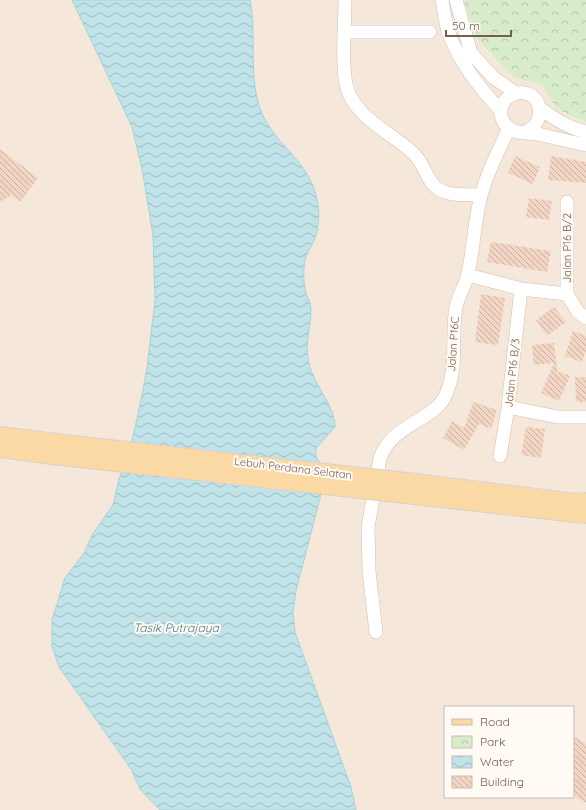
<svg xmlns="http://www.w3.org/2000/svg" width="586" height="810" font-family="Quicksand,sans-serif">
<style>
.residential{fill:#f5e8da;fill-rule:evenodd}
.park{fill:url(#park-crowns)}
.water{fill:url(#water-waves);stroke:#a5d3da}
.building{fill:url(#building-back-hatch)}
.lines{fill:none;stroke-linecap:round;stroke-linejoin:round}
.minor-casing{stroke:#d1beb0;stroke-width:14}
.major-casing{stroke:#dad1cd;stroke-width:18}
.minor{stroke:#fff;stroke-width:13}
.major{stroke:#fbd9a5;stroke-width:16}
.major-bridge-casing{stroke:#dad1cd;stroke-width:18;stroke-linecap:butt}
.major-bridge{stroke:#fbd9a5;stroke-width:16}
.labels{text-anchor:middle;stroke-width:4;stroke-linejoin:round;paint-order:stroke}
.street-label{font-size:11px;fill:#7a5c4d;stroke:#fffaf3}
.water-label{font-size:12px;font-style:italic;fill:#437c86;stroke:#fffaf3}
</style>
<defs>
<pattern id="park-crowns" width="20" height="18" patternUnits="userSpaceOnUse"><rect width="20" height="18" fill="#d8ecc9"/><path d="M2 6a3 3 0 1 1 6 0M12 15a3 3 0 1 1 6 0" fill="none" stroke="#b4c2a5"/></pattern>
<pattern id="water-waves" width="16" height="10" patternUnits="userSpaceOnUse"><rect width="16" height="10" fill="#bfe3e8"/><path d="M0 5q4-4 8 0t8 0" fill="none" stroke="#a0bbbe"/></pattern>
<pattern id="building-back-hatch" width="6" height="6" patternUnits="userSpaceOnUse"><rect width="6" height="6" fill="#f3d5c3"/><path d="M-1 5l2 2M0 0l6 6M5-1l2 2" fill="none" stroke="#cab0a1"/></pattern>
</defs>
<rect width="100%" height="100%" fill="#fdf6ec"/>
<path class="residential" d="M 0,0 L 114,0 L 148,72 L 193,810 L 0,810 Z
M 162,0 L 586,0 L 586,810 L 296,810 ZM 445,707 L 573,707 L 573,797 L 445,797 Z"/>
<path class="park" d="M 464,0 L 586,0 L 586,122 L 557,109 L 542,85 L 514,77 L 477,39 Z"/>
<path class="water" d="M 72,0 L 250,0 C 257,36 248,77 261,111 C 275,146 309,160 317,199 C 320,210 319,227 315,238 C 313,244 308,250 306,257 C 303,266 303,283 306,293 C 308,299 311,303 311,310 C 311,326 305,342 308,358 C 311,383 335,404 335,427 L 316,448 L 316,456 L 326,475 L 296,591 L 293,612 L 295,632 L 351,787 L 356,810 L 160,810 L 140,789 L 131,769 L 59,667 L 52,646 L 52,620 L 65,578 L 84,553 L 92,535 L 113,505 L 119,479 L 132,441 L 141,400 L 147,368 L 155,300 L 153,235 L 142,169 L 132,127 Z"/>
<path class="building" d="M 0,149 L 38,178 L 20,202 L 11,195 L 0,202 Z
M 515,156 L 540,167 L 533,184 L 508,173 Z
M 551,156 L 586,162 L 586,183 L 548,180 Z
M 529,198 L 552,201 L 549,220 L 526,217 Z
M 491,242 L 551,251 L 547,272 L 487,262 Z
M 481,294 L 505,298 L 498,345 L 475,342 Z
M 554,307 L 566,322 L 547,336 L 536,320 Z
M 573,331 L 586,336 L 586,351 L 582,362 L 565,356 Z
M 554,343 L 558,376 L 559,371 L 570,376 L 559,401 L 541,393 L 554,363 L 534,365 L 532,345 Z
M 575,377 L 586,377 L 586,402 L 576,402 Z
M 473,402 L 497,410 L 491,429 L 479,424 L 464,450 L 443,438 L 452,421 L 464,428 Z
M 526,427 L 545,429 L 541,458 L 521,455 Z
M 573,736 L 586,744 L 586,803 L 573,795 Z"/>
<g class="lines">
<defs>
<path id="minor" d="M 345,0 C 345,24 341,67 347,88 C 357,120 393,133 415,155 C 424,164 427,181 437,188 C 449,197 467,194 481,195
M 442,0 C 444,10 445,21 448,31 C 459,62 479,87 501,111
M 456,0 L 471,53 L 494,78 L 516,93
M 345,32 L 430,32
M 540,108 C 554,119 568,128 586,132
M 525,132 C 551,121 539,85 514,94 C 507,96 502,102 501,110 C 500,116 503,124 509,128 C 517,135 532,132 542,135 C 556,138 571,142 586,145
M 468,275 L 521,289 L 567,294 L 578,312 L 586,318
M 567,294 L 567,202
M 508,407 L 558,417 L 586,417
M 500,456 L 508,407 L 521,289
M 376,632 L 369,571 L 368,527 L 380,458 C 394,421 436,422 447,392 C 458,365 451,335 456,307 C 458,296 466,285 468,273 C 474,248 474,221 481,196 C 487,172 499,150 509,128"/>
<path id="major" d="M 0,435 L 55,442
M 0,449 L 52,456
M 406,481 L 575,502 L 586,501
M 405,495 L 586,515"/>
</defs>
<use href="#minor" class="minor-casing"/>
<use href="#major" class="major-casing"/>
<use href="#minor" class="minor"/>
<use href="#major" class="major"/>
<defs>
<path id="major-bridge" d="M 55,442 L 406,481
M 52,456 L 405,495"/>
</defs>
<use href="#major-bridge" class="major-bridge-casing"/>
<use href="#major-bridge" class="major-bridge"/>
</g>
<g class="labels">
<g class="street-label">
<text transform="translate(567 248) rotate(-90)" y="4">Jalan P16 B/2</text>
<text transform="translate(453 344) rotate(-86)" y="4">Jalan P16C</text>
<text transform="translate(512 373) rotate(-84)" y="4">Jalan P16 B/3</text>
<text transform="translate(293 468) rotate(7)" y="4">Lebuh Perdana Selatan</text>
</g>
<g class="water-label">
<text x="176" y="632">Tasik Putrajaya</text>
</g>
</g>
<rect x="444" y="706" width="130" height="92" fill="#fffaf3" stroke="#cabbb1"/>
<rect x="452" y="719" width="20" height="6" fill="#fbd9a5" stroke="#cabbb1"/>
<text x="480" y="726" font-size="12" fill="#7a5c4d">Road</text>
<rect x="452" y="736" width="20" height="12" fill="url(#park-crowns)" stroke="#cabbb1"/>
<text x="480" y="746" font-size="12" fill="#7a5c4d">Park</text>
<rect x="452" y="756" width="20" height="12" fill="url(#water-waves)" stroke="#cabbb1"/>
<text x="480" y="766" font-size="12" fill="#7a5c4d">Water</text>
<rect x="452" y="776" width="20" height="12" fill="url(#building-back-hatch)" stroke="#cabbb1"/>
<text x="480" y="786" font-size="12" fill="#7a5c4d">Building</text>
<path d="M446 30v6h65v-6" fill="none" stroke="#7a5c4d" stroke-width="2"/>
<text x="452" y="30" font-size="12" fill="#7a5c4d" stroke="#fffaf3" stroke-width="3" paint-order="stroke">50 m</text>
</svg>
